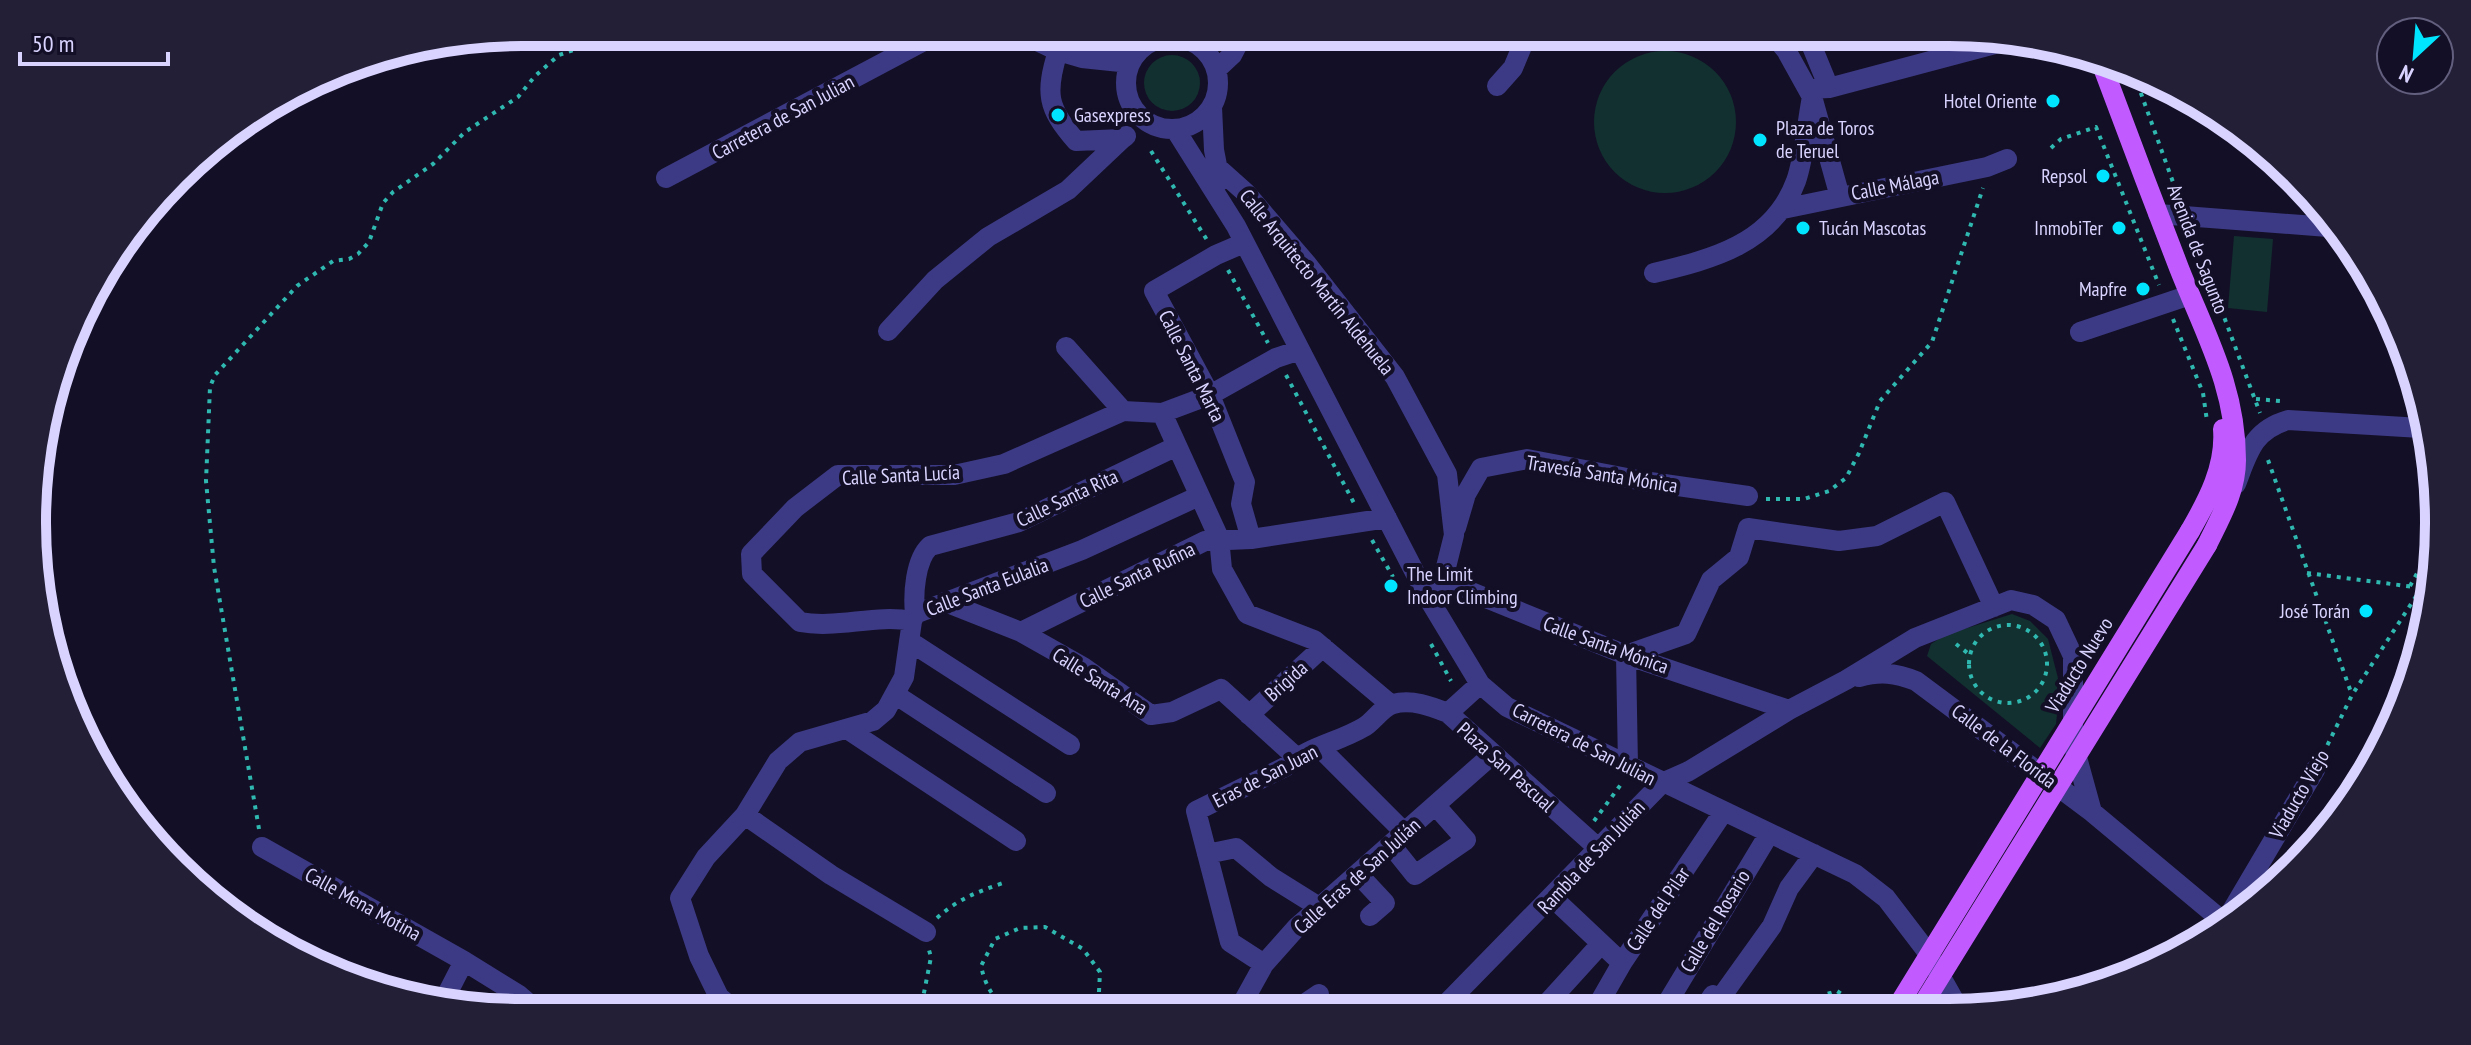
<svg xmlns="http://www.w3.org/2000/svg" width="2471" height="1045" font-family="'PT Sans Narrow',sans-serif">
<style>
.green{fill:#12302f}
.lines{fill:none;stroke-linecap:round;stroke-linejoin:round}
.path{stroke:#2fb8b0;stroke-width:4;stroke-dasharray:4 6;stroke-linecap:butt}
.minor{stroke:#3d3a85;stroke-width:20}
.major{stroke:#c25bff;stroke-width:20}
.minor-bridge{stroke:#3d3a85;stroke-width:20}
.major-bridge{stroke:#c25bff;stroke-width:20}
.poi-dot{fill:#00e5ff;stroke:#130f26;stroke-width:3}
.labels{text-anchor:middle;stroke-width:8;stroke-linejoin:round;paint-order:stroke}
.poi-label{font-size:20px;fill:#d9d4ff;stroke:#130f26;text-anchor:end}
.street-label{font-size:20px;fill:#d9d4ff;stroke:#130f26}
.rim{fill:none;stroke:#d9d4ff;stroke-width:10}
</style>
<rect width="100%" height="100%" fill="#130f26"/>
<path class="green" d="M1594 122a71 71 0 1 1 142 0a71 71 0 1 1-142 0Z
M1144 83a28 28 0 1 1 56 0a28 28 0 1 1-56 0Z
M 2234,236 L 2273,239 L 2267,312 L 2228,308 Z
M 2012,614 L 2030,621 L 2048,639 L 2060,686 L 2056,724 L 2040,748 L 1927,656 L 1931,644 L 1945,635 Z"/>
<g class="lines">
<path class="path" d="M 2134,74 L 2178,196
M 2051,148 L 2061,139 L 2096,127 L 2159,285
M 1151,151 L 1207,240
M 2193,234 L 2260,413
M 1228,270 L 1268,343
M 2173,319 L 2203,393 L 2207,421
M 1286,375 L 1355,505
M 2256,399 L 2280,401
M 2268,460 L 2352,695
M 1766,499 L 1804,499 L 1829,491 L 1846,478 L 1859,453 L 1880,401 L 1932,342 L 1983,188
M 1372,540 L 1393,577
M 2307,573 L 2422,588
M 2410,586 L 2430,550
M1969 664a39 39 0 1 1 78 0a39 39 0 1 1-78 0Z
M 1431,644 L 1451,681
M 1956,644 L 1970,655
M 2323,754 L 2352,695 L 2426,581
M 1594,821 L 1622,783
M 259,829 L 214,567 L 206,481 L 210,387 L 215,375 L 297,286 L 333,261 L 349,259 L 358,254 L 369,242 L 383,203 L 393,192 L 433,164 L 465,132 L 518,97 L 535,76 L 559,55 L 588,45 L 601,32
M 937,918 C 958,899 977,892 1003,883
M 1815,1009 L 1827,994 L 1837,991 L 1848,998 L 1854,1009
M 1407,1010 L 1418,1003
M 927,1012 L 922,1003 L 931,957 L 929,950
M 1014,1012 C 994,1001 986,988 981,966 L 995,939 L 1020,928 L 1045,927 L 1083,949 L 1100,972 L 1098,1011"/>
<path class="minor" d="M 1018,32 L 1058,51 L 1082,58 L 1130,63
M 1077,32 L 1094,39 L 1126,61
M 1806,32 L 1829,88
M1126 83a46 46 0 1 1 92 0a46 46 0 1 1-92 0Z
M 1203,47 L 1230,32
M 1058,51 C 1045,93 1047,108 1076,141 L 1122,139 L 1126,136
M 1217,69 L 1232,55 L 1244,32
M 1497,86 L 1513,68 L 1528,32
M 1810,89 L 1829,88 L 2006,41
M 1813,100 L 1840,197
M 1212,107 L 1214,150 L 1220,181
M 1175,129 L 1236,226 L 1427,596 L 1480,684 L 1507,707 L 1855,874 L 1886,898 L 1925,949 L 1959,1009
M 1218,168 L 1246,193 L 1306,263 L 1395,377 L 1447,474 L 1454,535 L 1445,571 L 1449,583
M 666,178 L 941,32
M 1783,209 L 1987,167 L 2007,159
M 2158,214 L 2328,227
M 1244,243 L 1216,255 L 1154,291 L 1210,395 L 1240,470 L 1245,482 L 1241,504 L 1251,539
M 1654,273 C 1712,259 1773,244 1796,181 C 1804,159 1807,122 1812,97 L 1786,50 L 1771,32
M 888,331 L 935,280 L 988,237 L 1068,190 L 1122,139
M 2080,332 L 2190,295
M 1066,347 L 1123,411 L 1162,413 L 1219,538 L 1222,569 L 1247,614 L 1314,640 L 1390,704
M 1162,413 L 1210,395 L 1276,358 L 1300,350
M 2236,484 C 2248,453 2253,430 2288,420 L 2421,428
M 1456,528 L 1466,494 L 1481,468 L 1527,459 L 1643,481 L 1748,496
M 1437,590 L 1449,583 L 1626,655 L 1789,710
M 945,602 L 1021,632 L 1083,667 L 1151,715 L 1172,712 L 1221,689 L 1296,757
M 915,614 C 913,594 915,560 930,546 L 1019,522 L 1177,446
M 912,621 C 875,614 837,629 800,622 L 752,574 L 751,554 L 795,508 L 838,475 L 954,475 L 1004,464 L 1123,411
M 912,621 L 915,614 L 1082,550 L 1199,496
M 1021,632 L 1205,541 L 1251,539 L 1387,518
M 909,641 L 1070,745
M 1859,677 C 1881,671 1895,673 1916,681 L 2092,812 L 2225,923
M 896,695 L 1046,793
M 1448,713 L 1480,684
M 1249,715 L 1323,647
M 847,729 L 1016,841
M 1320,748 L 1405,833
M 1628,766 L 1626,655 L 1686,634 L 1711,580 L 1739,557 L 1748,528 L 1839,541 L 1877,536 L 1945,502 L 1994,607
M 745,815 L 831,875 L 926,932
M 1391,845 L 1415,875 L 1466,840 L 1436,806
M 262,847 L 464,961 L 519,995 L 540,1013
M 1207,854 L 1236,848 L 1271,877 L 1319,907
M 1358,874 L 1385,903 L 1370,916
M 1553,898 L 1622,963
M 1264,964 L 1230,942 L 1196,811 L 1285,767 C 1307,747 1339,742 1364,727 C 1373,722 1382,707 1393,704 C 1412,699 1430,706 1448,713 L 1598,848
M 444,1000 L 464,961
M 1437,1010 L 1447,1003 L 1662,783 L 1689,771 L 1789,710 L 1846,680 L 1915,638 L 2011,600 L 2033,605 L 2056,620 L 2073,656 L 2073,743 L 2092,812
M 1541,1010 L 1600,945
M 1595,1010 L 1622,963 L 1724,811
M 1663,1010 L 1769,834
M 1703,1010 L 1713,995 L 1719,1000 L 1772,926 L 1789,888 L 1814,854
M 1238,1011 L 1264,964 L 1297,927 L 1493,754
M 1294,1011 L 1319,994
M 737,1012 L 719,997 L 699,956 L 680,898 L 706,857 L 745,815 L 778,761 L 800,742 L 873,721 L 886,710 L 904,677 L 912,621"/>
<path class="major" d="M 2099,57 C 2125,127 2152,198 2179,268 C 2205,334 2236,387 2236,460 C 2236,492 2220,518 2207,545
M 2190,531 C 2208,500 2226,466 2223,429"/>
<path class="minor-bridge" d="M 2224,924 L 2315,770"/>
<path class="major-bridge" d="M 1896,1009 L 2190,531
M 1920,1009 L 2207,545"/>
</g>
<g class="poi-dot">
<circle cx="2053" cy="101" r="8"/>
<circle cx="1058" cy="115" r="8"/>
<circle cx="1760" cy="140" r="8"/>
<circle cx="2103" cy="176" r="8"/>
<circle cx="1803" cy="228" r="8"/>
<circle cx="2119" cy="228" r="8"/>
<circle cx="2143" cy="289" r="8"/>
<circle cx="1391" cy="586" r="8"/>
<circle cx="2366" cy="611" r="8"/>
</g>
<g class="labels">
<g class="poi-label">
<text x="2037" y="108">Hotel Oriente</text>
<text x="1074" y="122" text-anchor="start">Gasexpress</text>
<text x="1776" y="135" text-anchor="start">Plaza de Toros<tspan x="1776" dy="23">de Teruel</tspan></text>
<text x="2087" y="183">Repsol</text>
<text x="1819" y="235" text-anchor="start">Tucán Mascotas</text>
<text x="2103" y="235">InmobiTer</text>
<text x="2127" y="296">Mapfre</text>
<text x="1407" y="581" text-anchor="start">The Limit<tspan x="1407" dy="23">Indoor Climbing</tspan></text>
<text x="2350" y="618">José Torán</text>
</g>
<g class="street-label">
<text transform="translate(783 117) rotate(-28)" y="7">Carretera de San Julian</text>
<text transform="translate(1895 185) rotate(-11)" y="7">Calle Málaga</text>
<text transform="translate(2198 249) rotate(69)" y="7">Avenida de Sagunto</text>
<text transform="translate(1317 282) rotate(51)" y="7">Calle Arquitecto Martín Aldehuela</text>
<text transform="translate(1192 366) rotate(63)" y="7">Calle Santa Marta</text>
<text transform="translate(1602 474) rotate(9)" y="7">Travesía Santa Mónica</text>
<text transform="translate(901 475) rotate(-3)" y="7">Calle Santa Lucía</text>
<text transform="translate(1067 498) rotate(-25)" y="7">Calle Santa Rita</text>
<text transform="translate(1137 575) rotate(-26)" y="7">Calle Santa Rufina</text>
<text transform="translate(987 587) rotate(-21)" y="7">Calle Santa Eulalia</text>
<text transform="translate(1606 645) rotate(20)" y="7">Calle Santa Mónica</text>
<text transform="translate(2079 665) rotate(-58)" y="7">Viaducto Nuevo</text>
<text transform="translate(1100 681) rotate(32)" y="7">Calle Santa Ana</text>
<text transform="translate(1286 681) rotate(-42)" y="7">Brigida</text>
<text transform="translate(1584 744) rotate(27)" y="7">Carretera de San Julian</text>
<text transform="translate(2004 746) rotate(37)" y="7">Calle de la Florida</text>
<text transform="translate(1506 767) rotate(42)" y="7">Plaza San Pascual</text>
<text transform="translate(1265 776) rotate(-27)" y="7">Eras de San Juan</text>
<text transform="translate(2299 794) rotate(-60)" y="7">Viaducto Viejo</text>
<text transform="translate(1591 857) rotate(-47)" y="7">Rambla de San Julián</text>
<text transform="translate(1357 876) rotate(-42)" y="7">Calle Eras de San Julián</text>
<text transform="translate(363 904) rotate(29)" y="7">Calle Mena Motina</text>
<text transform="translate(1658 909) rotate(-56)" y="7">Calle del Pilar</text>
<text transform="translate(1715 921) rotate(-59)" y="7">Calle del Rosario</text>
</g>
</g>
<path d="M0 0H2471V1045H0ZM522 46H1949A476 476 0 0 1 2425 522V523A476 476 0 0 1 1949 999H522A476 476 0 0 1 46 523V522A476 476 0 0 1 522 46Z" fill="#231f37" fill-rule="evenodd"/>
<path class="rim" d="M522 46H1949A476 476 0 0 1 2425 522V523A476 476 0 0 1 1949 999H522A476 476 0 0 1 46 523V522A476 476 0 0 1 522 46Z"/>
<g transform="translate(2415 56) rotate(206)"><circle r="38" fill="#130f26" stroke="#625e7d" stroke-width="2"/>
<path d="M0-6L14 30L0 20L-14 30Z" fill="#00e5ff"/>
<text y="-12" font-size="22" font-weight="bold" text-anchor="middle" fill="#d9d4ff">N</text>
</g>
<path d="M20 52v12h148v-12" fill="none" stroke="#d9d4ff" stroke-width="4"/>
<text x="32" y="52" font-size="24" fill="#d9d4ff" stroke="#130f26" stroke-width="6" paint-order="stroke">50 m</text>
</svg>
